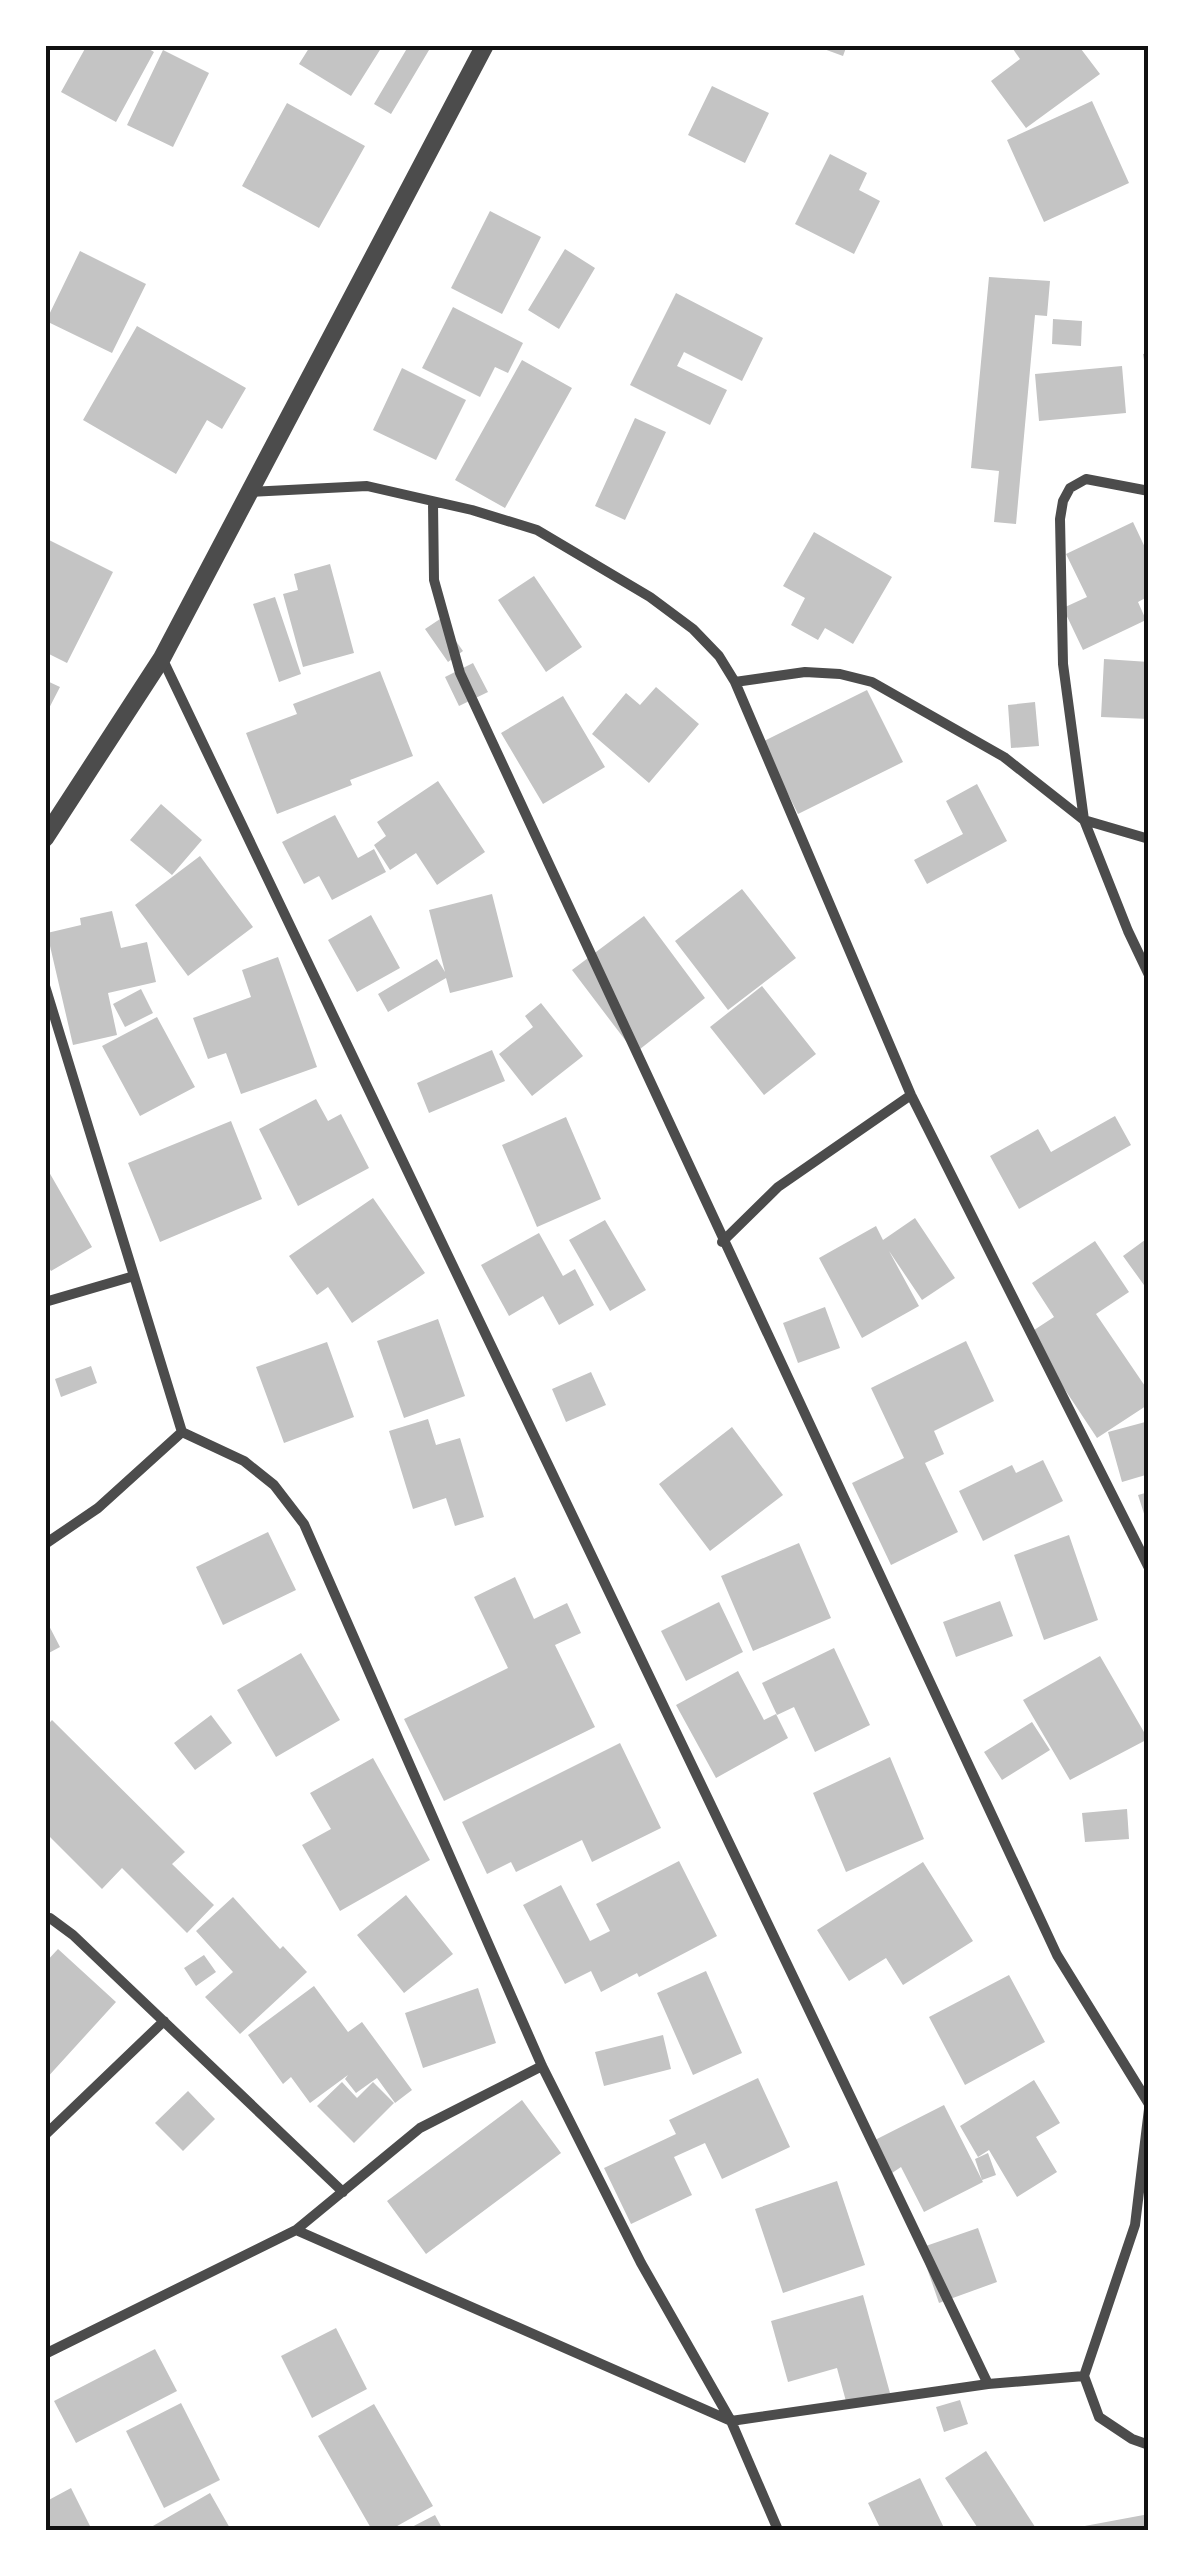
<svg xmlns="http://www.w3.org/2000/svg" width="1194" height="2575" font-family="'DM Sans',sans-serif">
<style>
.building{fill:#c4c4c4}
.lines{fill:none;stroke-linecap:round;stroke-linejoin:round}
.minor{stroke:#4c4c4c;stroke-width:10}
.tertiary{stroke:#4c4c4c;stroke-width:18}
.neatline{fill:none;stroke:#111;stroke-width:4}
</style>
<rect width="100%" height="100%" fill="#fff"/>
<path class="building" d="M 87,45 L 142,45 L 154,52 L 116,122 L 61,92 Z
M 311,45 L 383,45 L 351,96 L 299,64 Z
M 409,45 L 432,45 L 391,114 L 374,104 Z
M 813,45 L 847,45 L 843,56 Z
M 1019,45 L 1078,45 L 1100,74 L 1026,128 L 991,81 L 1020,59 L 1013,49 Z
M 163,50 L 209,73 L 173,147 L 127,125 Z
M 712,86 L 769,113 L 745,163 L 688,135 Z
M 1092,101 L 1129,183 L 1044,222 L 1007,140 Z
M 287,103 L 365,146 L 319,228 L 242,186 Z
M 830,154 L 867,173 L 859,190 L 880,201 L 854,254 L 795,224 Z
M 490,211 L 541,237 L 502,314 L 451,288 Z
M 565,249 L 595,268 L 559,329 L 528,310 Z
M 80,251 L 146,284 L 112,353 L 46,321 Z
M 989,277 L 1050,281 L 1047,316 L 1035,315 L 1016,524 L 994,522 L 999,471 L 971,468 Z
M 676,293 L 763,338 L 742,381 L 684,352 L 677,366 L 727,390 L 710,425 L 630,385 Z
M 453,307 L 523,343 L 508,373 L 495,367 L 480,397 L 422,368 Z
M 1053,319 L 1082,321 L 1081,346 L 1052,344 Z
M 137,326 L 246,388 L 222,429 L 207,420 L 176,474 L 83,420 Z
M 1149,353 L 1149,378 L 1147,378 L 1143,354 Z
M 522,360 L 572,388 L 505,508 L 455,480 Z
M 1122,366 L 1126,413 L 1039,421 L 1035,374 Z
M 402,368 L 466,400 L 436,460 L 373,430 Z
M 635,418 L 666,432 L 625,520 L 595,506 Z
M 1133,522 L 1149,556 L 1149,596 L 1138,602 L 1146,620 L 1083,650 L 1063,608 L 1087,597 L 1066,554 Z
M 814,532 L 892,577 L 853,644 L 825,628 L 818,640 L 791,625 L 805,598 L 783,586 Z
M 45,538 L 113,572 L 67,663 L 45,652 Z
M 330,564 L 354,653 L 303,667 L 283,594 L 298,590 L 294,574 Z
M 534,576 L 582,647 L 546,672 L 498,600 Z
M 275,597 L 301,674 L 279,682 L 253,604 Z
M 440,619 L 463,651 L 448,662 L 425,629 Z
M 1104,659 L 1149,662 L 1149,719 L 1101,717 Z
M 473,663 L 488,692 L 459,706 L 445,677 Z
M 380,671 L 413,756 L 350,780 L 352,785 L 277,814 L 246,733 L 297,714 L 293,704 Z
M 45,680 L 60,687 L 45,716 Z
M 656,687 L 699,724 L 649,783 L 592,734 L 626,693 L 640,705 Z
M 867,690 L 903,762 L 798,814 L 762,742 Z
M 563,696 L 605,767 L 543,804 L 501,733 Z
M 1035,702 L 1039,746 L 1011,748 L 1008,705 Z
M 438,781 L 485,852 L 437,885 L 416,853 L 390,870 L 374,845 L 386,836 L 377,822 Z
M 977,784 L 1007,841 L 927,884 L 914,860 L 963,834 L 946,801 Z
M 161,804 L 202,840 L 172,875 L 130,840 Z
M 335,815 L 358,858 L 374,849 L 386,872 L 332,900 L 319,876 L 304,884 L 282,842 Z
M 200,856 L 253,927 L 188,976 L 135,905 Z
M 742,889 L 796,958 L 728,1010 L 675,941 Z
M 492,894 L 513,977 L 450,993 L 446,978 L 388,1012 L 378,994 L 437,959 L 445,972 L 429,910 Z
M 112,911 L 121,948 L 147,942 L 156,982 L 108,993 L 117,1035 L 73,1045 L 47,933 L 81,925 L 80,918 Z
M 371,915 L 400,968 L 357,992 L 328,940 Z
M 644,916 L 705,998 L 635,1053 L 572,970 Z
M 278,957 L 317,1067 L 241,1094 L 226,1053 L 208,1059 L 193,1018 L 251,997 L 242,970 Z
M 762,986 L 816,1054 L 764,1095 L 710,1027 Z
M 141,989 L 153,1013 L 125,1027 L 113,1004 Z
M 541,1003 L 583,1056 L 532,1096 L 499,1054 L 533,1027 L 525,1016 Z
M 157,1017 L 195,1087 L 140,1116 L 102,1046 Z
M 492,1050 L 505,1081 L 429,1113 L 417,1083 Z
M 316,1099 L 328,1121 L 341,1114 L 369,1168 L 298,1206 L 259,1129 Z
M 1115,1116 L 1131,1145 L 1019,1209 L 990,1156 L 1038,1129 L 1051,1152 Z
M 566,1117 L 601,1199 L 537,1227 L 502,1145 Z
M 231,1121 L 262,1199 L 160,1242 L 128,1163 Z
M 45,1165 L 92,1247 L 51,1271 L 45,1261 Z
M 373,1198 L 425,1273 L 352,1323 L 328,1287 L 317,1295 L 289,1256 Z
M 915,1218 L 955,1278 L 922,1300 L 889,1251 L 919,1306 L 862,1338 L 819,1258 L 876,1226 L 883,1240 Z
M 605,1220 L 646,1290 L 610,1311 L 569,1240 Z
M 539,1233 L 563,1276 L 575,1269 L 594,1305 L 559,1325 L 543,1296 L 509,1316 L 481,1265 Z
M 1149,1237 L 1149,1292 L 1123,1256 Z
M 1095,1241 L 1129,1292 L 1096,1314 L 1149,1392 L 1149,1404 L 1097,1438 L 1028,1334 L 1054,1317 L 1032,1283 Z
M 825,1307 L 840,1348 L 798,1363 L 783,1323 Z
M 438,1319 L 465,1396 L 404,1418 L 377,1341 Z
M 966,1341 L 994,1401 L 934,1431 L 944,1454 L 925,1463 L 958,1532 L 891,1565 L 852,1483 L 904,1458 L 871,1388 Z
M 327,1342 L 354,1417 L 284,1443 L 256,1367 Z
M 91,1366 L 97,1383 L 61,1397 L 55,1379 Z
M 591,1372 L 606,1405 L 566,1422 L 552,1389 Z
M 428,1419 L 436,1445 L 460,1438 L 484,1517 L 455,1526 L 446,1498 L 413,1509 L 389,1431 Z
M 1149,1421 L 1149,1474 L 1122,1482 L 1108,1432 Z
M 732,1427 L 783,1495 L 710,1551 L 659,1484 Z
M 1043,1460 L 1063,1501 L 983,1541 L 959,1491 L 1012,1465 L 1016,1473 Z
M 1149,1492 L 1149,1526 L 1148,1526 L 1138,1495 Z
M 268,1532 L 296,1590 L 223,1625 L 196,1567 Z
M 1069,1535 L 1098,1620 L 1044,1640 L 1014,1555 Z
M 799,1543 L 831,1618 L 753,1651 L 721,1576 Z
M 515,1577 L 534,1619 L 567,1603 L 581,1633 L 555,1645 L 595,1727 L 444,1801 L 404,1719 L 508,1668 L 474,1597 Z
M 1000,1601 L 1013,1636 L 956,1657 L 943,1622 Z
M 719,1602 L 743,1652 L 686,1681 L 661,1631 Z
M 45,1618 L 60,1647 L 45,1655 Z
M 834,1648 L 870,1725 L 815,1752 L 794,1707 L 777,1715 L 762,1683 Z
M 301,1653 L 340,1720 L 276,1757 L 237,1690 Z
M 1100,1656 L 1148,1739 L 1070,1780 L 1023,1700 Z
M 738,1671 L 764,1720 L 776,1714 L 788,1738 L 716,1778 L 676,1705 Z
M 211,1715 L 232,1743 L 195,1770 L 174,1743 Z
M 52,1720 L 185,1852 L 172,1864 L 214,1905 L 187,1933 L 122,1868 L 102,1889 L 45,1832 L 45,1728 Z
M 1032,1722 L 1050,1750 L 1002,1780 L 984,1752 Z
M 620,1743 L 661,1828 L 592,1862 L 582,1840 L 516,1872 L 511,1862 L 487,1874 L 462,1822 Z
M 890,1757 L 924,1839 L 846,1872 L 813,1793 Z
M 373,1758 L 430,1860 L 340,1911 L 302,1845 L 331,1829 L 310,1793 Z
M 1127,1809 L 1129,1839 L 1085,1842 L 1082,1813 Z
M 679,1861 L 717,1936 L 639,1977 L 637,1973 L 601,1992 L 591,1971 L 565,1984 L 523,1905 L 561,1885 L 590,1941 L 610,1931 L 596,1904 Z
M 923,1862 L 973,1941 L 903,1985 L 886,1958 L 849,1981 L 817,1930 Z
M 406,1895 L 453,1954 L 404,1993 L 357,1935 Z
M 233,1897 L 280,1949 L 283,1946 L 307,1972 L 240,2034 L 205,1997 L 233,1972 L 196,1931 Z
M 58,1949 L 116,2002 L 45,2080 L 45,1963 Z
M 204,1955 L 216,1972 L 196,1986 L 184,1968 Z
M 706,1971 L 742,2053 L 693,2075 L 657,1993 Z
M 1009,1975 L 1045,2042 L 965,2085 L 929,2017 Z
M 314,1986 L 348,2032 L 362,2022 L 412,2090 L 395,2103 L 377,2078 L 356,2093 L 345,2079 L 348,2075 L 310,2103 L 291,2077 L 283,2084 L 248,2035 Z
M 478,1988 L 496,2043 L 423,2068 L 405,2013 Z
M 663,2035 L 671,2069 L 604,2086 L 595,2052 Z
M 758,2078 L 790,2147 L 722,2179 L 705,2143 L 674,2157 L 692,2195 L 631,2224 L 604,2168 L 676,2134 L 669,2120 Z
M 1034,2080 L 1060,2123 L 1036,2137 L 1057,2172 L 1017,2197 L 989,2150 L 978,2157 L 960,2126 Z
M 342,2082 L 357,2098 L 373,2082 L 394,2103 L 354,2143 L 317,2106 Z
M 188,2091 L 215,2119 L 183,2151 L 155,2123 Z
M 522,2100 L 561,2153 L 426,2254 L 387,2201 Z
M 944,2105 L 983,2182 L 924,2212 L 901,2167 L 892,2173 L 875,2140 Z
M 988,2153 L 996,2175 L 982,2180 L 975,2159 Z
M 837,2181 L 865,2265 L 783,2293 L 755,2209 Z
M 978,2228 L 997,2282 L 939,2303 L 920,2248 Z
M 863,2295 L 890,2393 L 847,2405 L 837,2368 L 788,2382 L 771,2321 Z
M 336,2328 L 367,2389 L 312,2418 L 281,2356 Z
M 155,2349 L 177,2391 L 76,2443 L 54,2401 Z
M 960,2400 L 968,2424 L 944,2432 L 936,2407 Z
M 181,2403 L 220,2480 L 164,2508 L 126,2431 Z
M 374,2404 L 433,2506 L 390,2530 L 372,2530 L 318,2436 Z
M 986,2451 L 1037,2530 L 979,2530 L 945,2478 Z
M 920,2478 L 945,2530 L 881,2530 L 868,2503 Z
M 71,2488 L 92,2530 L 45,2530 L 45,2502 Z
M 210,2493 L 231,2530 L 146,2530 Z
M 1149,2514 L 1149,2530 L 1074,2530 L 1074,2528 Z
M 435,2515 L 443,2530 L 406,2530 Z"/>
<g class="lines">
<path class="minor" d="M 1149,491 L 1086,479 L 1070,488 L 1063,501 L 1060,519 L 1063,664 L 1084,820 L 1128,931 L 1149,975
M 251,492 L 367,486 L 472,510 L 537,530 L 650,597 L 693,629 L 719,656 L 735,682 L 911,1095 L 1149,1568
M 433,503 L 434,580 L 460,673 L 1057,1955 L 1149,2104
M 162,658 L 988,2384
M 735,682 L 805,672 L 840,674 L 872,682 L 1004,757 L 1084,820 L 1149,839
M 45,986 L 182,1432 L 98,1508 L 45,1544
M 722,1242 L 778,1187 L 911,1095
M 45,1302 L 134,1276
M 182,1432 L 244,1461 L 274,1485 L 304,1524 L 542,2066 L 641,2263 L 731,2421 L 778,2530
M 45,1919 L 50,1918 L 73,1935 L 343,2192
M 1149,2109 L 1135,2225 L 1084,2376 L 1099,2417 L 1132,2439 L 1149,2445
M 45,2135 L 164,2021
M 296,2230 L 420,2128 L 542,2066
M 45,2354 L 296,2230 L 731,2421 L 988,2384 L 1084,2376"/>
<path class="tertiary" d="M 45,838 L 162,658 L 485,45"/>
</g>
<rect width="1194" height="2575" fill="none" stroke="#ffffff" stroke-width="95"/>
<rect x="48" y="48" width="1098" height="2480" class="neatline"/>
</svg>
